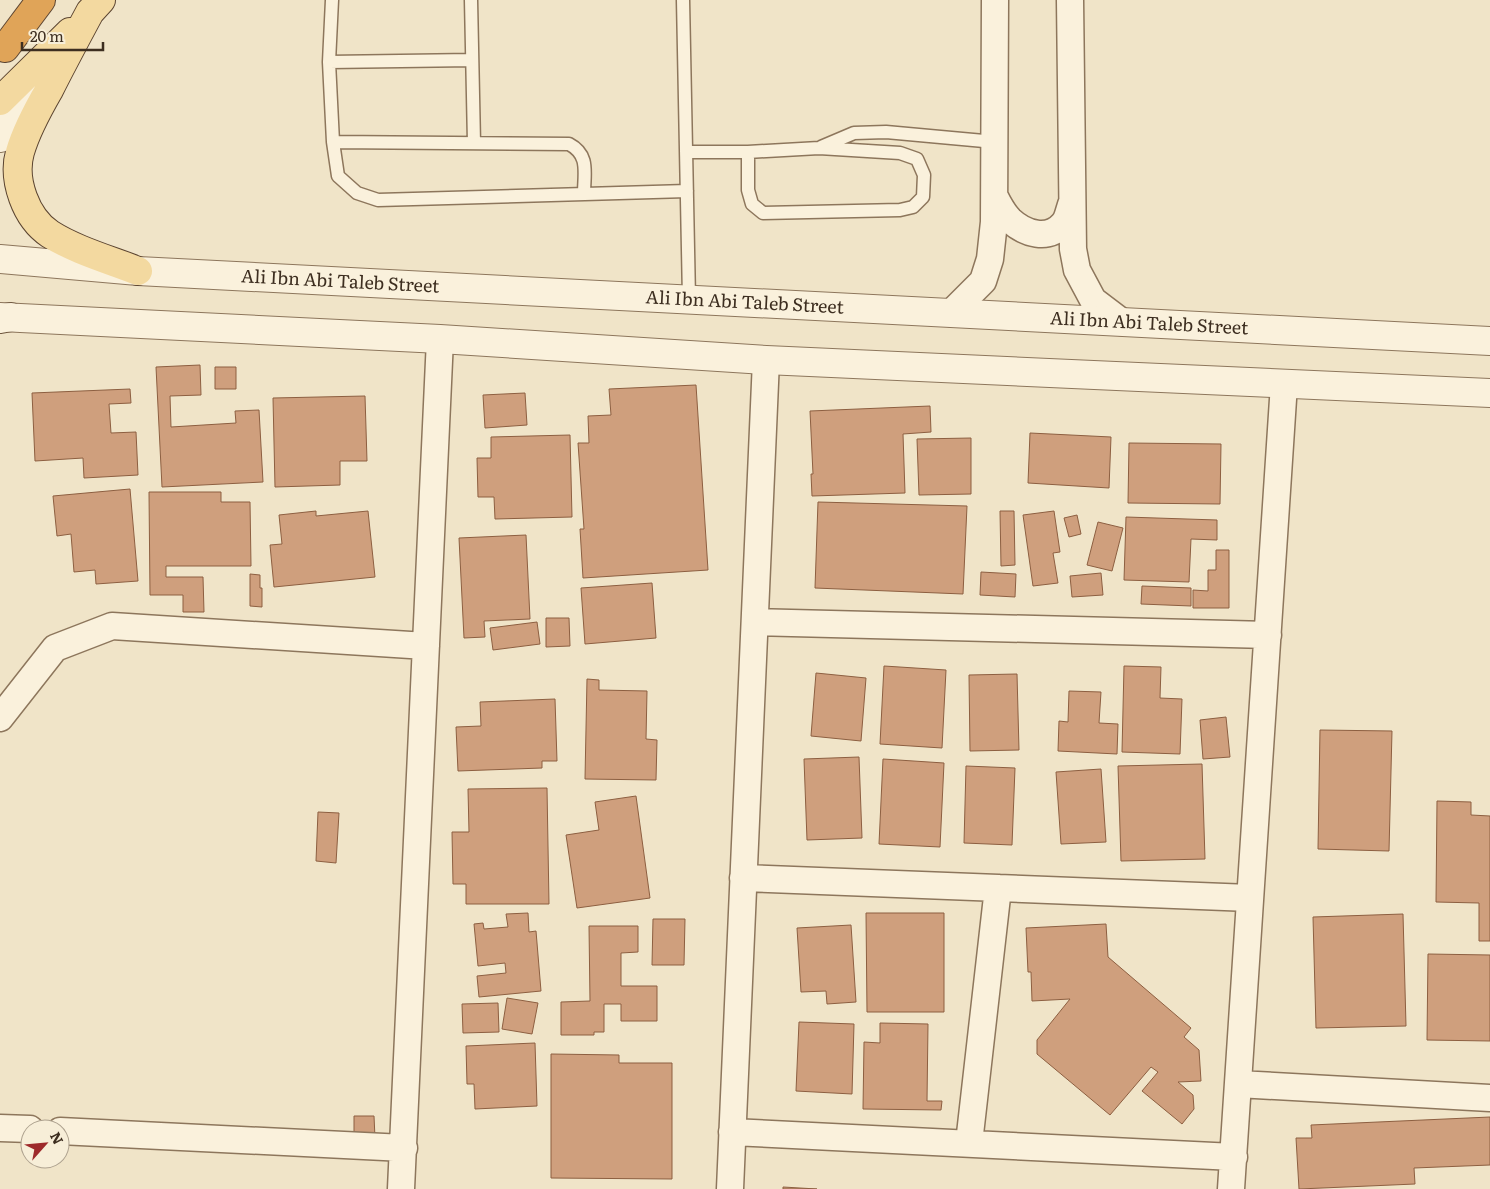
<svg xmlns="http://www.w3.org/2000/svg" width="1490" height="1189" font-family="Literata,serif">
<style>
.building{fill:#cf9f7d;stroke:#8d5f41}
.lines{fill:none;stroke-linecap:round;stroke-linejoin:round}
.service-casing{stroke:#8d765c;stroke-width:15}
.minor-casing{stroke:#8d765c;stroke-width:29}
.tertiary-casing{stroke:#8d765c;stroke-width:30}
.secondary-casing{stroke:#6f573f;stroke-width:30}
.primary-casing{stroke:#5b4430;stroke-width:30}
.motorway-casing{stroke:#5b4430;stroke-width:30}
.service{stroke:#faf1dc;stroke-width:12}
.minor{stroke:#faf1dc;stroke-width:26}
.tertiary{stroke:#faf1dc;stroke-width:28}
.secondary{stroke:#faf1dc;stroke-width:28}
.primary{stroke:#f3d9a0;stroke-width:28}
.motorway{stroke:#e0a458;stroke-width:28}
.labels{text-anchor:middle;stroke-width:4;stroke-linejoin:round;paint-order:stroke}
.street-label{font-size:18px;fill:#3d2e20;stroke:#f7eed8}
</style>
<rect width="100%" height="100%" fill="#f0e4c8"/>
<path class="building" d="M 200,365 L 201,395 L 170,396 L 171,427 L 236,423 L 235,411 L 259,410 L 263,482 L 162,487 L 156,367 Z
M 215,367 L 236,367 L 236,389 L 215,389 Z
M 696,385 L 708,570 L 583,578 L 580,529 L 584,529 L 578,443 L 589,443 L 588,416 L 611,415 L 609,389 Z
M 130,389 L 131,403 L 109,404 L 111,433 L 136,432 L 138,475 L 84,478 L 83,458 L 35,461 L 32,393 Z
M 525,393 L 527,425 L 485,428 L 483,395 Z
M 365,396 L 367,461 L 340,461 L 340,485 L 275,487 L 273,398 Z
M 930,406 L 931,432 L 903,434 L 905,493 L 812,496 L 811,474 L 813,474 L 810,411 Z
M 1030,433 L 1111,437 L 1109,488 L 1028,483 Z
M 570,435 L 572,517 L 495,519 L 494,497 L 478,497 L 477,458 L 491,458 L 491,437 Z
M 971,438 L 971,494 L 919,495 L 917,439 Z
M 1129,443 L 1221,444 L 1220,504 L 1128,503 Z
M 130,489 L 138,581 L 96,584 L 95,570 L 74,572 L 71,534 L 57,536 L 53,496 Z
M 149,492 L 221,492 L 221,502 L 250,502 L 251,566 L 166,566 L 166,577 L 203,577 L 204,612 L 183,612 L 183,595 L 150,595 Z
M 818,502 L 967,506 L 963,594 L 815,588 Z
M 316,511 L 316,516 L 368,511 L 375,577 L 274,587 L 270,545 L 282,544 L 279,515 Z
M 1000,511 L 1014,511 L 1015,565 L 1001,566 Z
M 1054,511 L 1060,552 L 1053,553 L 1058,583 L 1033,586 L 1023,515 Z
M 1077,515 L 1081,534 L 1069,537 L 1064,518 Z
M 1126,517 L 1217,520 L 1217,540 L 1191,539 L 1189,582 L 1124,580 Z
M 1098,522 L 1123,528 L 1112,571 L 1087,565 Z
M 526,535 L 530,619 L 484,621 L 485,637 L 464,638 L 459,538 Z
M 1216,550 L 1229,550 L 1229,608 L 1193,608 L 1193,590 L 1208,591 L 1208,570 L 1216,570 Z
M 981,572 L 1016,574 L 1015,597 L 980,595 Z
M 1101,573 L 1103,595 L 1072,597 L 1070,576 Z
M 250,574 L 260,575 L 260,588 L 262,588 L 262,607 L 250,606 Z
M 652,583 L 656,638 L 585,644 L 581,588 Z
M 1142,586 L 1191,588 L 1191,606 L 1141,604 Z
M 546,618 L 569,618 L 570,646 L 546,647 Z
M 537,622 L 540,644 L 493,650 L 490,628 Z
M 884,666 L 946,670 L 942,748 L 880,744 Z
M 1124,666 L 1161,667 L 1160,698 L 1182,699 L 1180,754 L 1122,752 Z
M 816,673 L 866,678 L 861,741 L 811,736 Z
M 1017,674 L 1019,750 L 970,751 L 969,675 Z
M 587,679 L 599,680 L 599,690 L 647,691 L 646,739 L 657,740 L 656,780 L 585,779 Z
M 1069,691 L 1101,692 L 1099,723 L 1118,724 L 1117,754 L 1058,751 L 1059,721 L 1068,722 Z
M 555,699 L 557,761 L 542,761 L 542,768 L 458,771 L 456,727 L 481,726 L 480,702 Z
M 1226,717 L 1230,757 L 1203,759 L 1200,720 Z
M 1320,730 L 1392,731 L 1389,851 L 1318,849 Z
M 859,757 L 862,838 L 807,840 L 804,759 Z
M 883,759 L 944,763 L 940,847 L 879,844 Z
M 1202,764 L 1205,859 L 1121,861 L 1118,766 Z
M 966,766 L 1015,768 L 1012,845 L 964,843 Z
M 1101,769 L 1106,842 L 1061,844 L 1056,772 Z
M 547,788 L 549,904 L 466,904 L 466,884 L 453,884 L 452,832 L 469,832 L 468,789 Z
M 636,796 L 650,898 L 577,908 L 566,835 L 599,830 L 595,802 Z
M 1437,801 L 1471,802 L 1471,815 L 1490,816 L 1490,941 L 1479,941 L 1479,903 L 1436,902 Z
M 318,812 L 339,813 L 336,863 L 316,861 Z
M 528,913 L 529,932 L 536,931 L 541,991 L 479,997 L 477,976 L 506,973 L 505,963 L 478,966 L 474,924 L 483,923 L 484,929 L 508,927 L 506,914 Z
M 866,913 L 944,913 L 944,1012 L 867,1012 Z
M 1403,914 L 1406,1026 L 1316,1028 L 1313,917 Z
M 653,919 L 685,919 L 684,965 L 652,965 Z
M 1106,924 L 1108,957 L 1191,1028 L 1184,1037 L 1199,1050 L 1201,1081 L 1178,1082 L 1193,1095 L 1194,1109 L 1182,1124 L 1142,1091 L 1158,1072 L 1151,1067 L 1110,1115 L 1037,1054 L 1037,1040 L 1070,999 L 1032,1001 L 1031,972 L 1028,972 L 1026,928 Z
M 851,925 L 856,1002 L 827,1004 L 826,991 L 801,992 L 797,928 Z
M 589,926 L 638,926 L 638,952 L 621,953 L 621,986 L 657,986 L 657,1021 L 621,1021 L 621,1004 L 604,1004 L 604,1032 L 594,1032 L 594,1035 L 561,1035 L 561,1002 L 590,1001 Z
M 1428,954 L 1490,955 L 1490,1041 L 1427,1040 Z
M 507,998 L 538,1003 L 532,1034 L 502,1029 Z
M 498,1003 L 499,1032 L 463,1033 L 462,1004 Z
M 799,1022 L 854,1024 L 852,1094 L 796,1091 Z
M 880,1023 L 928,1024 L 927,1101 L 942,1101 L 941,1110 L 863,1109 L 864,1042 L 880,1043 Z
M 535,1043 L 537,1106 L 475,1109 L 474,1084 L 467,1084 L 466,1046 Z
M 551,1054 L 619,1055 L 619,1063 L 672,1063 L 672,1179 L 551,1178 Z
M 354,1116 L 374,1116 L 375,1138 L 354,1138 Z
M 1490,1117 L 1490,1165 L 1414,1168 L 1415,1184 L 1299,1189 L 1296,1138 L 1312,1138 L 1311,1125 Z
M 783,1187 L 817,1189 L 783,1189 Z"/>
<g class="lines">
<defs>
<path id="service" d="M 332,0 L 329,62 L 333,142 L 338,176 L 357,193 L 378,200 L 687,191
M 471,0 L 474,143
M 683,0 L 689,299
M 329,62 L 472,60
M 333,142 L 569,144 C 590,155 584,173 584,194
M 821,147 L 854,133 L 886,132 L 995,142
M 686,152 L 748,152 L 819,148 L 900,153 L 917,159 L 924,175 L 923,197 L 913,207 L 900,210 L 763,213 L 752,204 L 748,190 L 748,152"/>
<path id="minor" d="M 1070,0 L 1073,249 L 1077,270 L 1093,300 L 1122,322
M 995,197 C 999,205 1004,214 1010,220 C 1025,234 1048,241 1063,224 C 1068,219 1069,209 1072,202
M 951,313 L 983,281 L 990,259 L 994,222 L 995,0
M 755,622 L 1268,635
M 0,718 L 55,648 L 112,626 L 426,646
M 743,878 L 1250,898
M 1238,1084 L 1490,1098
M 0,1128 L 30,1129
M 60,1131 L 404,1148
M 732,1132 L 1234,1157
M 969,1143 L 998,888
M 401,1189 L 440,339
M 730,1189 L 766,360
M 1231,1189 L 1284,384"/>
<g id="tertiary">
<path d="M 0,138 L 50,68"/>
<path id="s1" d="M 0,259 L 138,271 L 1490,341"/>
<path d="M 0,317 L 440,339 L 766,360 L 1490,393"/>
</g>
<path id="secondary" d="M 0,319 L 11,317"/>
<path id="primary" d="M 101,0 L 90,12 C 76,38 62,64 49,90 C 38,109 26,131 20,152 C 12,180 26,218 50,234 C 75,250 110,260 138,271
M 0,101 L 70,32"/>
<path id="motorway" d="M 5,48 L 41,0"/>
</defs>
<use href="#service" class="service-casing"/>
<use href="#minor" class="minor-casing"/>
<use href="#tertiary" class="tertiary-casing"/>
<use href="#secondary" class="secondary-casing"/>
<use href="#primary" class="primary-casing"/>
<use href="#motorway" class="motorway-casing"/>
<use href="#service" class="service"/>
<use href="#minor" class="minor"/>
<use href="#tertiary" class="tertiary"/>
<use href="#secondary" class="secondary"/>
<use href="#primary" class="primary"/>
<use href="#motorway" class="motorway"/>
</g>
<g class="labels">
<g class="street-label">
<text dy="6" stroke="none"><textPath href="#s1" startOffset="341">Ali Ibn Abi Taleb Street</textPath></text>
<text dy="6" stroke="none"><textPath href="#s1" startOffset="746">Ali Ibn Abi Taleb Street</textPath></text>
<text dy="6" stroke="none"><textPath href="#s1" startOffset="1151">Ali Ibn Abi Taleb Street</textPath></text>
</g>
</g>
<g transform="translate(45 1144) rotate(63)"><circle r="24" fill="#f7eed8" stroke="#ada18e"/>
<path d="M0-4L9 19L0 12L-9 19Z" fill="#9e2a2b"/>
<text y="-8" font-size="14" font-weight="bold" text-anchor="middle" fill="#3d2e20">N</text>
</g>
<path d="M22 42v8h81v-8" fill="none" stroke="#3d2e20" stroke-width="2.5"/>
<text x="30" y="42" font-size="15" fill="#3d2e20" stroke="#f7eed8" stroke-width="4" paint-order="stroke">20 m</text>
</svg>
